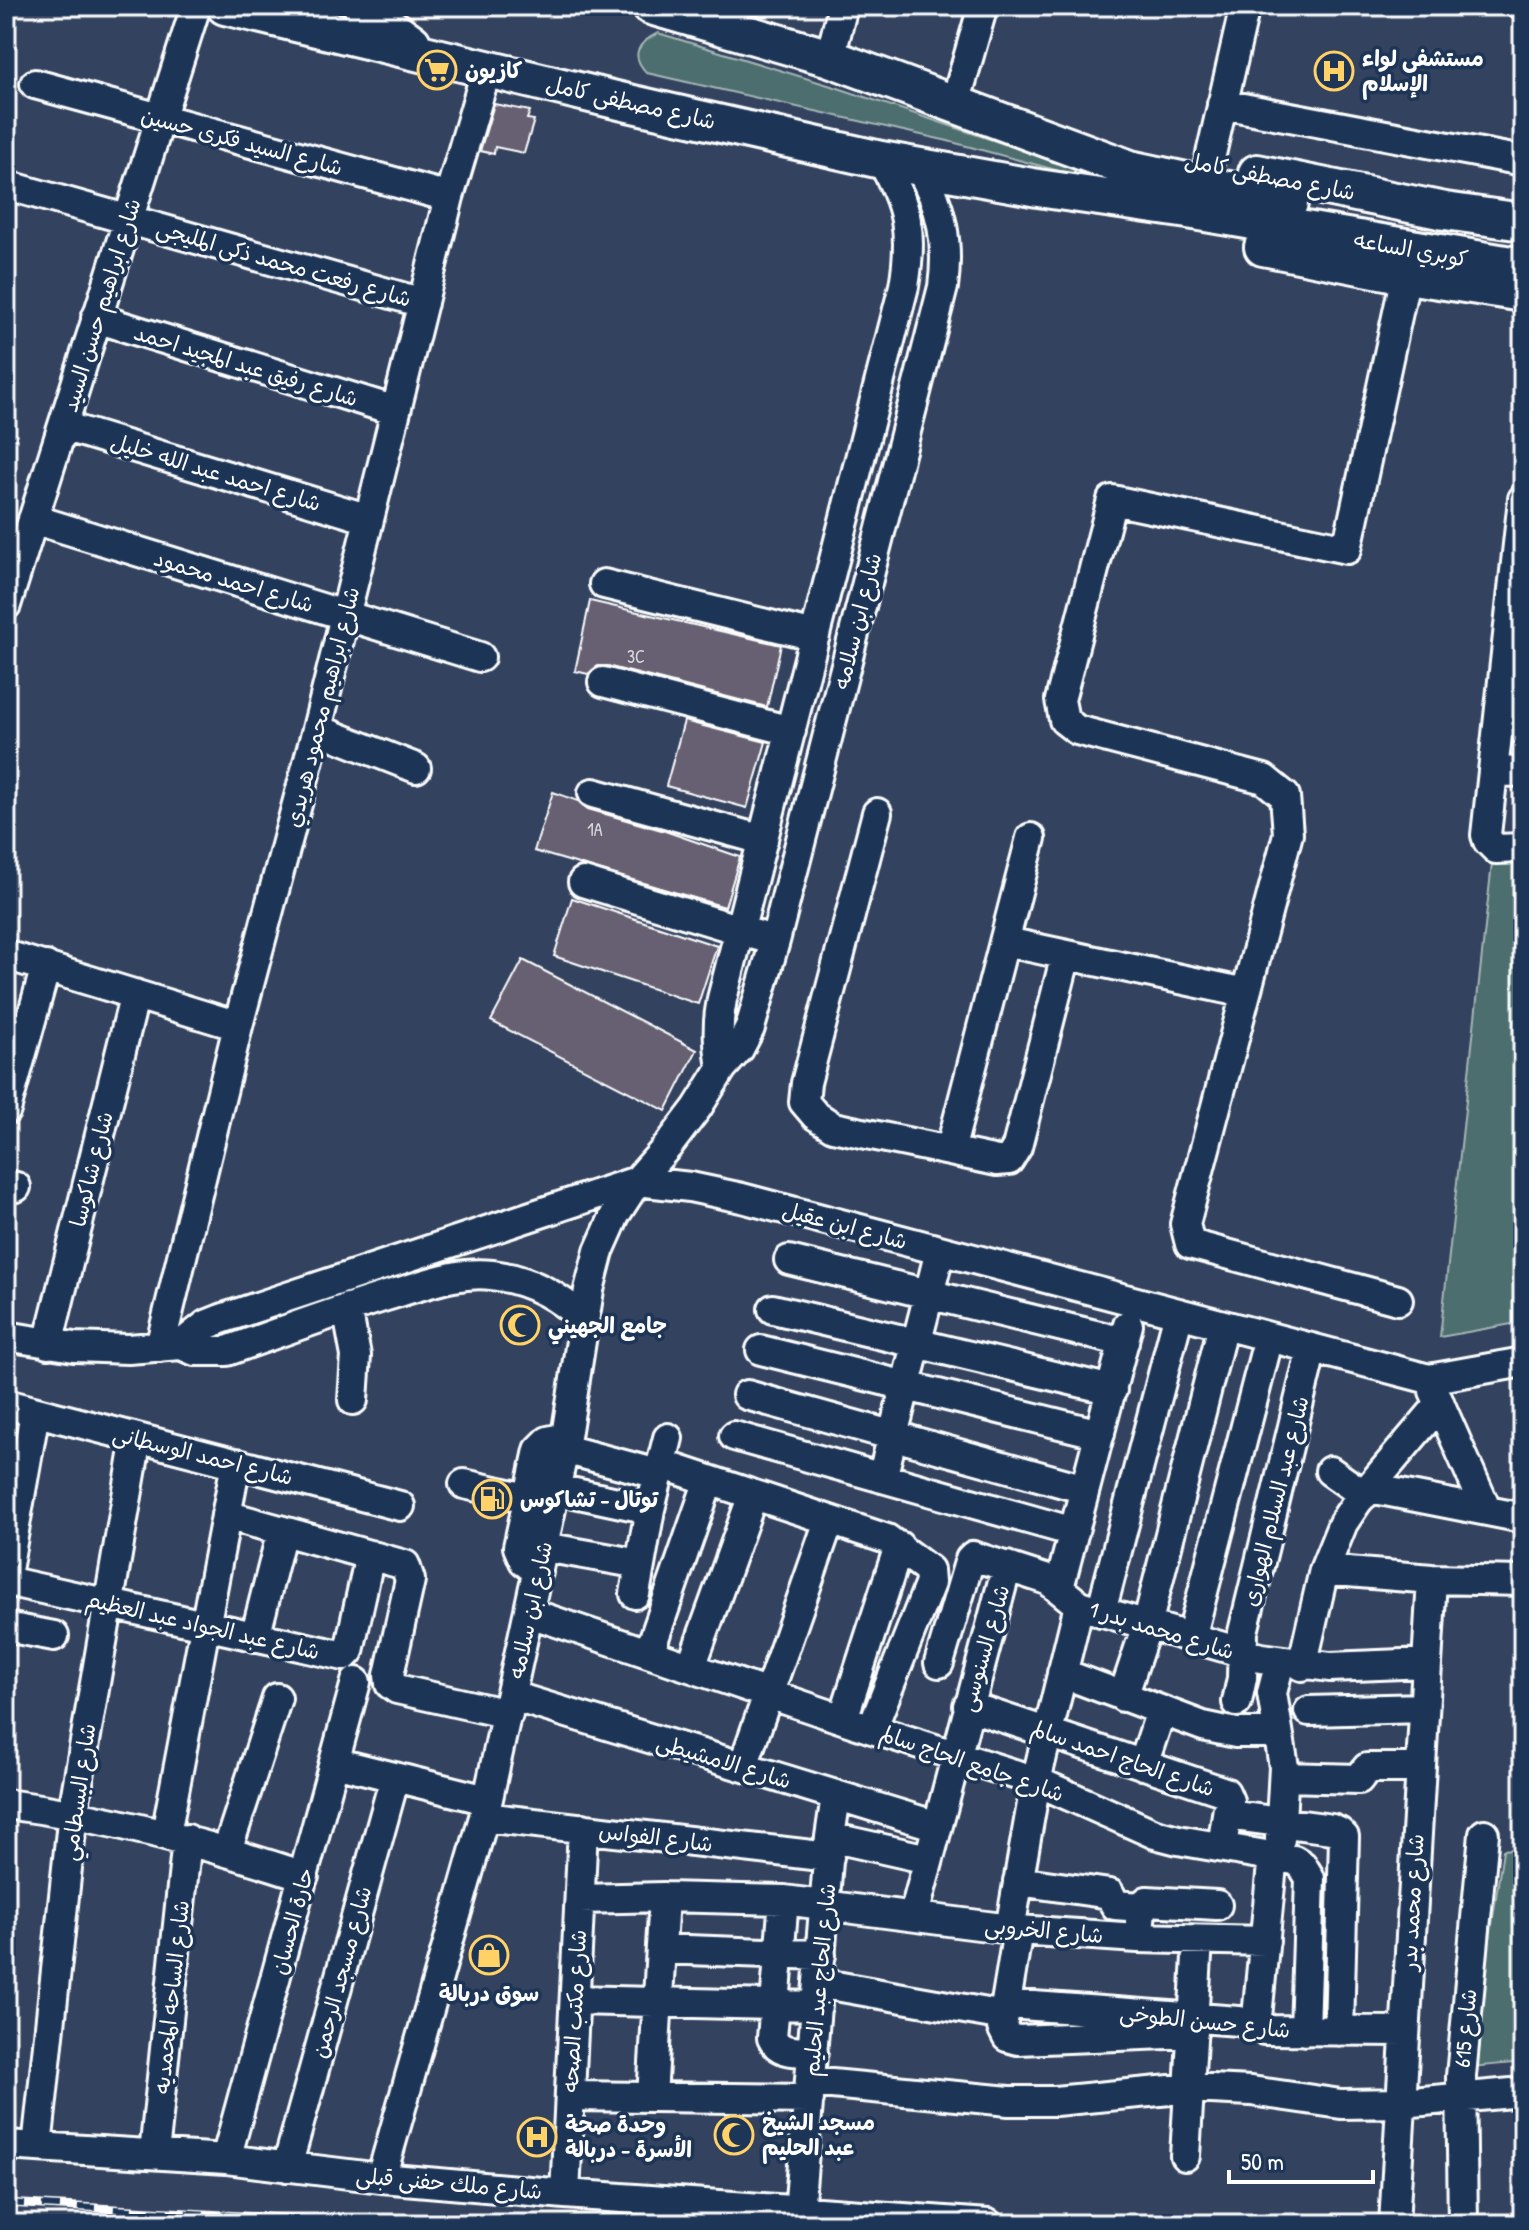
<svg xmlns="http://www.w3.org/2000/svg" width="1529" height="2230" font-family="'Patrick Hand','Playpen Sans Arabic',sans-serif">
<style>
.green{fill:#4d6e6e;stroke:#a6b6b6;stroke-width:2}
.building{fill:#666172;stroke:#fff;stroke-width:2}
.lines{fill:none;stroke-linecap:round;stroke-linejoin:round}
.minor-casing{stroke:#fff;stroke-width:34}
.major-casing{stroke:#fff;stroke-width:42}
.minor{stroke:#1d3557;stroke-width:28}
.major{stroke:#1d3557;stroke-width:36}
.rail-casing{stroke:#fff;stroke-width:9}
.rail{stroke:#1d3557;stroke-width:6;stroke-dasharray:18;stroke-linecap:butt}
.labels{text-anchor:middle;stroke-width:7;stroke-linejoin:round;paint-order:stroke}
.number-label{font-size:18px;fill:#d9d8dc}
.poi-label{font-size:22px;font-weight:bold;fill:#fff;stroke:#1d3557;text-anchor:start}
.street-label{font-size:22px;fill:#fff;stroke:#1d3557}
</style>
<rect width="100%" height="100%" fill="#33425f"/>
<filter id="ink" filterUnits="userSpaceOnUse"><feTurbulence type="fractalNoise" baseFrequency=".0125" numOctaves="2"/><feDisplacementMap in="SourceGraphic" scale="16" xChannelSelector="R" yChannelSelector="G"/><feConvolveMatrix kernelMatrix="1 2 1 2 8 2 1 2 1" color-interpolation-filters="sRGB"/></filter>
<g filter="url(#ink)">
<path class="green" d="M 658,33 L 838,88 L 1084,171 L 1085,174 L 1082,177 L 948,141 L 647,73 C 629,55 638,43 658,33 Z
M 1523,860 L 1523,1322 L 1440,1337 L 1492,863 Z
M 1523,1848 L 1523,2062 L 1471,2067 L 1503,1850 Z"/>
<path class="building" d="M 494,104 L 530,111 L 527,119 L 534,120 L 524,153 L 495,147 L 494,154 L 480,151 Z
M 590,601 L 781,645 L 767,707 L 607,666 L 598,666 L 588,674 L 575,671 Z
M 684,721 L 766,742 L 747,808 L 666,786 Z
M 553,792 L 578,801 L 588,809 L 665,831 L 740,857 L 725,907 L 534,851 Z
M 572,898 L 717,946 L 698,1004 L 554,956 Z
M 523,960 L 697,1050 L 666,1111 L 491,1021 Z"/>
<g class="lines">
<defs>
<path id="minor" d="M 1522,6 L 1523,6
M 830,58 L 843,6
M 35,84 L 449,197
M 955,104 L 983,6
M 1222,104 L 1523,161
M 1209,163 L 1245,6
M 6,185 L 423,303
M 96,318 L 396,411
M 63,426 L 369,519
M 1523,499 L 1486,835 L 1488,841 L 1496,849 L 1523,848
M 33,519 L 480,657
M 604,584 L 815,636
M 6,605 L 196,6
M 603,682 L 791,731
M 1499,721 L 1523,723
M 317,729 L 416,768
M 1494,771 L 1523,772
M 593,793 L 763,840
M 877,813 L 806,1083 L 804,1102 L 815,1115 L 833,1127 L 950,1151 L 1031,838
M 583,882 L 759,936
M 1006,942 L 1246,993
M 6,955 L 238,1026
M 722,1068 C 718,1044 717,1024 722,999 L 904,286 C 913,234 908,205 881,160
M 6,1110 L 46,966
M 950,1151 L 997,1161 L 1009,1160 L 1017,1147 L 1066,955
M 6,1185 L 16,1187
M 789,1260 L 1124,1342
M 1398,1300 L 1190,1244 L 1185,1224 L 1288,834 L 1285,796 L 1264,779 L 1077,730 L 1064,720 L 1060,700 L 1112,500 L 1347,549 L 1406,275
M 347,1308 L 356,1356 L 353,1400
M 773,1309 L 1112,1390
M 6,1336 L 74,1347 L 128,1349 L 181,1345 L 195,1351 L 227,1351 C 283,1331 339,1310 396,1293 C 427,1284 459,1271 492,1275 C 528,1279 558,1295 584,1320
M 48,1344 L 135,994
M 181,1345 L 206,1325 L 221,1319 L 637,1181 L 690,1187 L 742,1198 L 1429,1379 L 1523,1362
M 160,1347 L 238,1026 L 317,729 L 449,197 L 487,68
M 761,1350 L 1100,1434
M 1434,1391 L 1487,1511
M 747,1395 L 1085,1489
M 6,1404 L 400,1506
M 734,1436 L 1074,1532
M 564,1449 L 658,1474
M 661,1464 L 887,1539 L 929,1570 L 930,1583 L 872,1729
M 1330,1471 L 1364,1495
M 882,1478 L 940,1251
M 464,1484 L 545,1502
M 1370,1488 L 1523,1518
M 556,1489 L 650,1509
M 226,1515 L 405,1565 L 410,1580 L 389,1675 L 390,1684 L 397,1689 L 508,1714
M 544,1547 L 640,1564
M 1324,1570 L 1432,1579 L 1523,1581
M 538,1572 L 524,1561 L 518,1547 L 539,1450 L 548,1441 L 566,1437
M 6,1576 L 35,1412
M 6,1581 L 344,1656 L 349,1651 L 370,1555
M 1059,1588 L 1128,1325
M 635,1594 L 650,1509 L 668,1438
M 1101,1612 L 1179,1313
M 530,1613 L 872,1729 L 1036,1781 L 1155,1834 L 1178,1840 L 1294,1860 L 1302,1865 L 1310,1878 L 1305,2031
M 6,1627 L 54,1636
M 255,1637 L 282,1531
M 1191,1638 L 1269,1337
M 649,1653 L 709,1480
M 1280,1662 L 1272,1693 L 1284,1767 L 1280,1839
M 939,1663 L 970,1559 L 973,1556 L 1048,1580 L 1079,1605 L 1261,1658 L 1330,1667 L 1427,1663
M 1302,1666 L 1324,1570 L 1343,1523 L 1357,1502 L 1440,1404
M 691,1667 L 753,1495
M 1062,1673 L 1203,1726 L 1236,1733 L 1278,1733
M 512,1696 L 937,1826
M 1123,1697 L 1147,1625 L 1223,1325
M 1237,1702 L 1242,1678 L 1243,1632 L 1312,1348
M 968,1706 L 1225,1792 L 1229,1801 L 1222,1847
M 1309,1711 L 1424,1708
M 843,1719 L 899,1546
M 334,1762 L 487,1800
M 1143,1765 L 1161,1711
M 743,1766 L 829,1521
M 1285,1777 L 1359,1779 L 1367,1768 L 1420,1768
M 6,1804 C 108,1817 206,1844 304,1876
M 1227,1815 L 1332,1829 L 1339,1832 L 1344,1837 L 1339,2031
M 484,1817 L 829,1857
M 166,1834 L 236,1463
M 830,1837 L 928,1859
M 227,1851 L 277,1698
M 1018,1881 L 1110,1894 L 1115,1905 L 1141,1907
M 580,1899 L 664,1897 L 784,1900 L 1018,1930 L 1138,1938 L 1265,1941
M 784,1900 L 772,2038 C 779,2054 798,2051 813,2052
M 914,1915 L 1007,1566
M 1140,1922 L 1141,1907 L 1147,1901 L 1217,1905
M 1010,1929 L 1036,1781 L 1079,1605
M 1018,1930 L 1002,2027 L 1007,2037 L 1018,2040 L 1193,2033
M 661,1949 L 821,1955
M 819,1983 L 1004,2016
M 575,2000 L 817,2006
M 1006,2004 L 1239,2021 L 1264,2030 L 1405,2031
M 1256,2027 L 1273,1855
M 811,2082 L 1009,2101 L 1055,2101 L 1191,2088 L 1251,2091 L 1341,2104 L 1401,2103 L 1523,2092
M 570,2096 L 809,2099
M 652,2097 L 664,1897
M 6,2145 L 226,2159 L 381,2178 L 565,2194 L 988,2224
M 37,2147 L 73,1812 L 137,1438
M 154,2154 L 187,1839
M 1185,2156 L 1198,1940
M 226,2159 L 356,1682
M 287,2167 L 395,1777
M 381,2178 L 484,1817 L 564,1449 L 589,1290 L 599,1251 L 615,1215 L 637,1181 L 668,1146 L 697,1108 L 722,1068 L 739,1049 L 750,1028 L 775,941 L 943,287 C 949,243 942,205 919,167
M 565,2194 L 583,1828
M 799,2212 L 830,1837 L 836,1796
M 1394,2224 L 1432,1579
M 1463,2224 L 1461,2076 L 1484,1834"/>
<path id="major" d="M 225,6 L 624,102 L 881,160 L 1038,188 L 1188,210 L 1523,267
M 362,6 L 412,43
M 651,6 L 830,58 L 1130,169 L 1289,203
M 1257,173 L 1445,211 L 1523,222
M 1263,247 L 1406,275 L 1523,293"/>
</defs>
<use href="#minor" class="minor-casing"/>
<use href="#major" class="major-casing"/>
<use href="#minor" class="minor"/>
<use href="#major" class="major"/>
<defs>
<path id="rail" d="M 6,2203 L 389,2224"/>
</defs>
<use href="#rail" class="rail-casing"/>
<use href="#rail" class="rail"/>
</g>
</g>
<defs>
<symbol id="supermarket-ring" viewBox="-11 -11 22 22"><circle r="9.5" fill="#1d3557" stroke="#ffd166" stroke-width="1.5"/><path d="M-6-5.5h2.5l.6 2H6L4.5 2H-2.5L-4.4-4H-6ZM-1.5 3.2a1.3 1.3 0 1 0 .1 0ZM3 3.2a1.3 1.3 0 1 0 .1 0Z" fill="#ffd166"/></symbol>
<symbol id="hospital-ring" viewBox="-11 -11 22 22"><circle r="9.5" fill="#1d3557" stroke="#ffd166" stroke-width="1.5"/><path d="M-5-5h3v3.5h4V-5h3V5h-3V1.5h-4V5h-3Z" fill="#ffd166"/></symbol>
<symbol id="mosque-ring" viewBox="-11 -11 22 22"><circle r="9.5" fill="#1d3557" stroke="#ffd166" stroke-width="1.5"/><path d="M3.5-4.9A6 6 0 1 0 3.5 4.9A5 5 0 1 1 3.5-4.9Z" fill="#ffd166"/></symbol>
<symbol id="fuel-ring" viewBox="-11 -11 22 22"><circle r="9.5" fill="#1d3557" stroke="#ffd166" stroke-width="1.5"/><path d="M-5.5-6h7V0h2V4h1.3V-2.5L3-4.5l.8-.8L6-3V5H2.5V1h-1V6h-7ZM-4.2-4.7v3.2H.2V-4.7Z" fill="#ffd166"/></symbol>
<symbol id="shop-ring" viewBox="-11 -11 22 22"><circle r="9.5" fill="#1d3557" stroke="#ffd166" stroke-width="1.5"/><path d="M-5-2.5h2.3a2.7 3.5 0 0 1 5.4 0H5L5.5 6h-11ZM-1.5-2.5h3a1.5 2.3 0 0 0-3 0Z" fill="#ffd166"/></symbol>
</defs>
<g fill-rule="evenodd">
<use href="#supermarket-ring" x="415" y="48" width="44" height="44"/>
<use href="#hospital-ring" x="1312" y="49" width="44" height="44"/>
<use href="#mosque-ring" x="498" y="1303" width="44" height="44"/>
<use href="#fuel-ring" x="470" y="1477" width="44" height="44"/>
<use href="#shop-ring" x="467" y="1933" width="44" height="44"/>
<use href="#mosque-ring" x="712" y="2113" width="44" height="44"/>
<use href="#hospital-ring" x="515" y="2115" width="44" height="44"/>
</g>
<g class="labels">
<g class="number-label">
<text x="636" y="663">3C</text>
<text x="595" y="836">1A</text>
</g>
<g class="poi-label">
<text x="1362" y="66">مستشفى لواء<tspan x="1362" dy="25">الإسلام</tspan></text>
<text x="465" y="78">كازيون</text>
<text x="548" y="1333">جامع الجهيني</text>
<text x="520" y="1507">توتال - تشاكوس</text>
<text x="489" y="2001" text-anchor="middle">سوق دربالة</text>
<text x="762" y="2130">مسجد الشيخ<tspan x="762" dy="25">عبد الحليم</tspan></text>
<text x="565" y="2132">وحدة صحة<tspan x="565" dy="25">الأسرة - دربالة</tspan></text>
</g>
<g class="street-label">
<text transform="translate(631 102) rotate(13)" y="8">شارع مصطفى كامل</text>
<text transform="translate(242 141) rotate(15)" y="8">شارع السيد فكرى حسين</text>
<text transform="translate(1270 176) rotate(11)" y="8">شارع مصطفى كامل</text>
<text transform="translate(1411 249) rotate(10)" y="8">كوبري الساعه</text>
<text transform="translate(284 263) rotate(16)" y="8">شارع رفعت محمد ذكى المليجى</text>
<text transform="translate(101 305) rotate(-73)" y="8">شارع ابراهيم حسن السيد</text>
<text transform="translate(246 365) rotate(17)" y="8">شارع رفيق عبد المجيد احمد</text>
<text transform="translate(216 472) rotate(17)" y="8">شارع احمد عبد الله خليل</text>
<text transform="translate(234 581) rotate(17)" y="8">شارع احمد محمود</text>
<text transform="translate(857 621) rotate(-76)" y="8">شارع ابن سلامه</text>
<text transform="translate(322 707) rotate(-76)" y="8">شارع ابراهيم محمود هريدي</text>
<text transform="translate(91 1169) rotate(-76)" y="8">شارع شاكوسا</text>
<text transform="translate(845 1225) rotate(15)" y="8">شارع ابن عقيل</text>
<text transform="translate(203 1455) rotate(14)" y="8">شارع احمد الوسطانى</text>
<text transform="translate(1275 1501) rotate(-76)" y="8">شارع عبد السلام الهوارى</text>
<text transform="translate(530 1610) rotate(-78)" y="8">شارع ابن سلامه</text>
<text transform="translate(203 1625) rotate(13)" y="8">شارع عبد الجواد عبد العظيم</text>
<text transform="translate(1162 1630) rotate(17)" y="8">شارع محمد بدر 1</text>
<text transform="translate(984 1648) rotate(-74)" y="8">شارع السنوسى</text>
<text transform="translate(1123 1758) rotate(19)" y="8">شارع الحاج احمد سالم</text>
<text transform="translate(724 1761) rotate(17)" y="8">شارع الامشيطى</text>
<text transform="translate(972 1763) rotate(19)" y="8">شارع جامع الحاج سالم</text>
<text transform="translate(78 1792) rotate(-82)" y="8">شارع البسطامي</text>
<text transform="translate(656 1837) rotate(7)" y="8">شارع الفواس</text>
<text transform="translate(1412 1902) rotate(-87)" y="8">شارع محمد بدر</text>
<text transform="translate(292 1921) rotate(-75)" y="8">حارة الحسان</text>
<text transform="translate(1044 1930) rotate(5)" y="8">شارع الخروبى</text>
<text transform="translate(341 1972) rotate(-75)" y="8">شارع مسجد الرحمن</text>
<text transform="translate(819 1980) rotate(-85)" y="8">شارع الحاج عبد الحليم</text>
<text transform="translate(171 1997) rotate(-84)" y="8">شارع الساحه المحمديه</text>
<text transform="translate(574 2011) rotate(-87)" y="8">شارع مكتب الصحه</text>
<text transform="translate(1205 2021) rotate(6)" y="8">شارع حسن الطوخى</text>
<text transform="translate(1465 2028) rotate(-85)" y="8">شارع 615</text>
<text transform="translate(449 2183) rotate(5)" y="8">شارع ملك حفنى قبلى</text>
</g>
</g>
<rect width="1529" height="2230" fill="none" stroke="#1d3557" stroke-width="32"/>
<rect x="16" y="16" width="1497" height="2198" fill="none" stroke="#fff" stroke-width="3" filter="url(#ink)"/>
<path d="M1229 2170v12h144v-12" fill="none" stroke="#ffffff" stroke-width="4"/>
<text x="1241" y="2170" font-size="24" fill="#ffffff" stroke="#1d3557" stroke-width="6" paint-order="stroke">50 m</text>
</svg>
